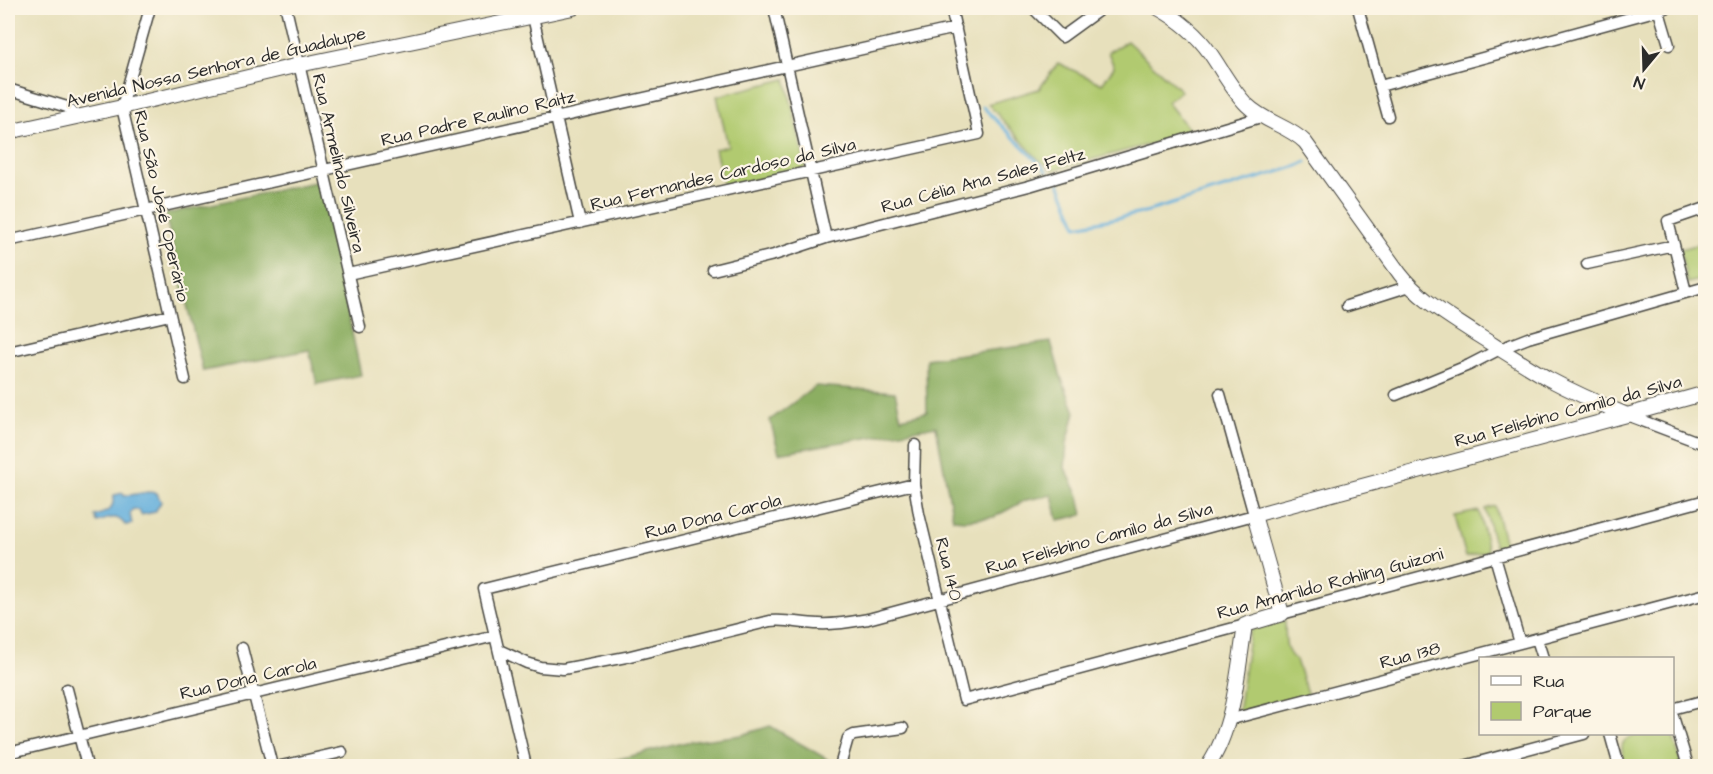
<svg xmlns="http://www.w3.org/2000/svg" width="1713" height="774" font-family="'Architects Daughter',sans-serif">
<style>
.green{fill:#b1ca6f;stroke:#6e7a4d;stroke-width:1.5}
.forest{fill:#8cae62;stroke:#5c6c46;stroke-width:1.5}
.water{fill:#63afdc;stroke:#476d84;stroke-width:1.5}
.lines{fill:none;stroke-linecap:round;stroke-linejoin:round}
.stream{stroke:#63afdc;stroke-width:3}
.street-casing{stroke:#474641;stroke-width:13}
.secondary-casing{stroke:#474641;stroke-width:16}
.street{stroke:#fff;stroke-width:10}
.secondary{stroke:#fff;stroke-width:14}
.labels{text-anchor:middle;stroke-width:4.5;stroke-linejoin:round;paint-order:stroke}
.street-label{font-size:18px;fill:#2b2b2b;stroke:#fcf5e5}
</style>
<rect width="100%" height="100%" fill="#fcf5e5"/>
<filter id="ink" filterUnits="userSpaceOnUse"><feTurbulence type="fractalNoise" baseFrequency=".0167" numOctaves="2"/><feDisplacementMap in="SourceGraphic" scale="12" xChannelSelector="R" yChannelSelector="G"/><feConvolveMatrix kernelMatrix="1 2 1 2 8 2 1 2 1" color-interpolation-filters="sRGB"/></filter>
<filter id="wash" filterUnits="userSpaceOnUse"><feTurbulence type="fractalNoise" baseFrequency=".008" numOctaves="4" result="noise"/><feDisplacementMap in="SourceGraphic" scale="24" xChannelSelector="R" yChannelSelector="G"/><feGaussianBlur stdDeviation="1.35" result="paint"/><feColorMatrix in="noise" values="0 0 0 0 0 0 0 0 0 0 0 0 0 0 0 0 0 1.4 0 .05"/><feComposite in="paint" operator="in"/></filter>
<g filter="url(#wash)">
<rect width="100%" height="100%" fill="#e7e0bc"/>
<path class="green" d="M 1127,41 L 1181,91 L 1167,102 L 1192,133 L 1053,170 L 1037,158 L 988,104 L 1039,89 L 1058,63 L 1102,84 L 1114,67 L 1108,52 Z
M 786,79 L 806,168 L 724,188 L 715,149 L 728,146 L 717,96 Z
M 1705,243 L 1705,279 L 1687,283 L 1680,249 Z
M 1495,506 L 1505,545 L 1495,547 L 1485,509 Z
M 1479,511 L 1488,551 L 1466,557 L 1455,516 Z
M 1285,621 C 1286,634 1283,652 1296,660 L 1308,696 L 1238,714 L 1250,630 Z
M 1672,733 L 1682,766 L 1627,766 C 1625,761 1622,754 1622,748 C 1622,730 1661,733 1672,733 Z"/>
<path class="forest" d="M 320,181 L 361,375 L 317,384 L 309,350 L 203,371 L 165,214 Z
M 1051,342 L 1061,377 L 1075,412 L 1067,443 L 1065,468 L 1079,496 L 1083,515 L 1058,520 L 1052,495 L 1026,500 L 994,517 L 965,520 L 953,519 L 936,426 L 779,453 L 770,420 L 816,386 L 895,392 L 901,418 L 927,412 L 926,359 Z
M 770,726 L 827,759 L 829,766 L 595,766 L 603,763 L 687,742 L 742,735 Z"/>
<path class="water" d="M 148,492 L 157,493 L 161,502 L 155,512 L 141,515 L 139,510 L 133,509 L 130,514 L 132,524 L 125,525 C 117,513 109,519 97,522 L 95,516 C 109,511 113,511 114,495 L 123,493 L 124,496 Z"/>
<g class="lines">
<path class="stream" d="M 983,107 L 1047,171
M 1059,183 L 1077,226 L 1142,213 L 1298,166 L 1306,162"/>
</g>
</g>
<g filter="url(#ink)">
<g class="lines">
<defs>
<path id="street" d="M 150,8 L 122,107 L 185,379
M 286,8 L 360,327
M 531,8 L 580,223
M 774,8 L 826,238
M 1033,8 L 1062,37 L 1102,8
M 1358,8 L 1388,116
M 1658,8 L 1669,45
M 1164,11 L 1181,8
M 1380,86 L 1666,8
M 8,89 L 67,107 L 72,112 L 75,117
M 8,241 L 956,28
M 1587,264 L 1674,245
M 713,270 L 774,255 L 826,238 L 1029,186 L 1261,117
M 348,274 L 979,134 L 951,8
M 1686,292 L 1668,221 L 1706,208
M 1347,306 L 1410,286
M 8,352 L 170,315
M 1396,395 L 1469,365 L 1500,349 L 1528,338 L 1706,287
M 1627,415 L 1706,445
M 915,445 L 914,484 L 919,514 L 964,700 L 1245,625
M 1495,557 L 1520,643
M 1282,614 L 1706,500
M 1537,639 L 1543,658
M 242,648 L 272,766
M 499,650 L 527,663 L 540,667 L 563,669 L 626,657 L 770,621 C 787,619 802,624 819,624 C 835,625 851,622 868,619 L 1254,515 L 1220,394
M 67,689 L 87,766
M 1672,709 L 1706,700
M 1672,713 L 1688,766
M 1228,720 L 1706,594
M 1610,734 L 1619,766
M 8,753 L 495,636
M 281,766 L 342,752
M 526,766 L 484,589 L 914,484
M 840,766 L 848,738 L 854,735 L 903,728
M 1464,766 L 1584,734"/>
<path id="secondary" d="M 1158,8 C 1178,19 1196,33 1210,53 C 1222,70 1232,90 1247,105 C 1264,122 1289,126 1305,142 L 1400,274 C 1420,300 1449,316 1476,334 C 1500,349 1523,364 1547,378 C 1573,392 1600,404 1627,415
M 8,132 L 122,107 L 299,65 L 573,8
M 1208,766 C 1234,728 1238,670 1245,625 L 1282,614 L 1254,515 L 1627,415 L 1706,393"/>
</defs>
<use href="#street" class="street-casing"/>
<use href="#secondary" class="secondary-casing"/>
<use href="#street" class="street"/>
<use href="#secondary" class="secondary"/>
</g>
</g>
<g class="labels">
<g class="street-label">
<text transform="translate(216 67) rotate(-13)" y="6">Avenida Nossa Senhora de Guadalupe</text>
<text transform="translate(478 118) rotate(-13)" y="6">Rua Padre Raulino Raitz</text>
<text transform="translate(339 163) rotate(77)" y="6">Rua Armelindo Silveira</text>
<text transform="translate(723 174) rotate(-13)" y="6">Rua Fernandes Cardoso da Silva</text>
<text transform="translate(983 180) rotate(-15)" y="6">Rua Célia Ana Sales Feltz</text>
<text transform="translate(162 206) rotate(77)" y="6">Rua São José Operário</text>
<text transform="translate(1568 411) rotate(-15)" y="6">Rua Felisbino Camilo da Silva</text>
<text transform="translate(713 516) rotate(-14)" y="6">Rua Dona Carola</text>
<text transform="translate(1099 538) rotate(-15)" y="6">Rua Felisbino Camilo da Silva</text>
<text transform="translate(949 569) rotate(76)" y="6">Rua 140</text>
<text transform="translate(1330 583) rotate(-15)" y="6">Rua Amarildo Rohling Guizoni</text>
<text transform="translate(1410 655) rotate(-15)" y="6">Rua 138</text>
<text transform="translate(248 678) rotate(-13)" y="6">Rua Dona Carola</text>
</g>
</g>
<rect width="1713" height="774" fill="none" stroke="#fcf5e5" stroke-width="30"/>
<rect x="1479" y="657" width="195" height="78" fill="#fcf5e5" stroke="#a8a49b" stroke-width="1.5"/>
<rect x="1491" y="676" width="30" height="9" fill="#ffffff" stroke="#a8a49b" stroke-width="1.5"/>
<text x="1533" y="687" font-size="18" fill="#2b2b2b">Rua</text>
<rect x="1491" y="702" width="30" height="18" fill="#b1ca6f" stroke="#a8a49b" stroke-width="1.5"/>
<text x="1533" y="717" font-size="18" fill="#2b2b2b">Parque</text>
<g transform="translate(1644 69) rotate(199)" stroke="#fcf5e5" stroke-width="4.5" paint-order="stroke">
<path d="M0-4.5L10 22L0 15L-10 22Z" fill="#2b2b2b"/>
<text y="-9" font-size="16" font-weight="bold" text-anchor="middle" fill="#2b2b2b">N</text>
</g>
</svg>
